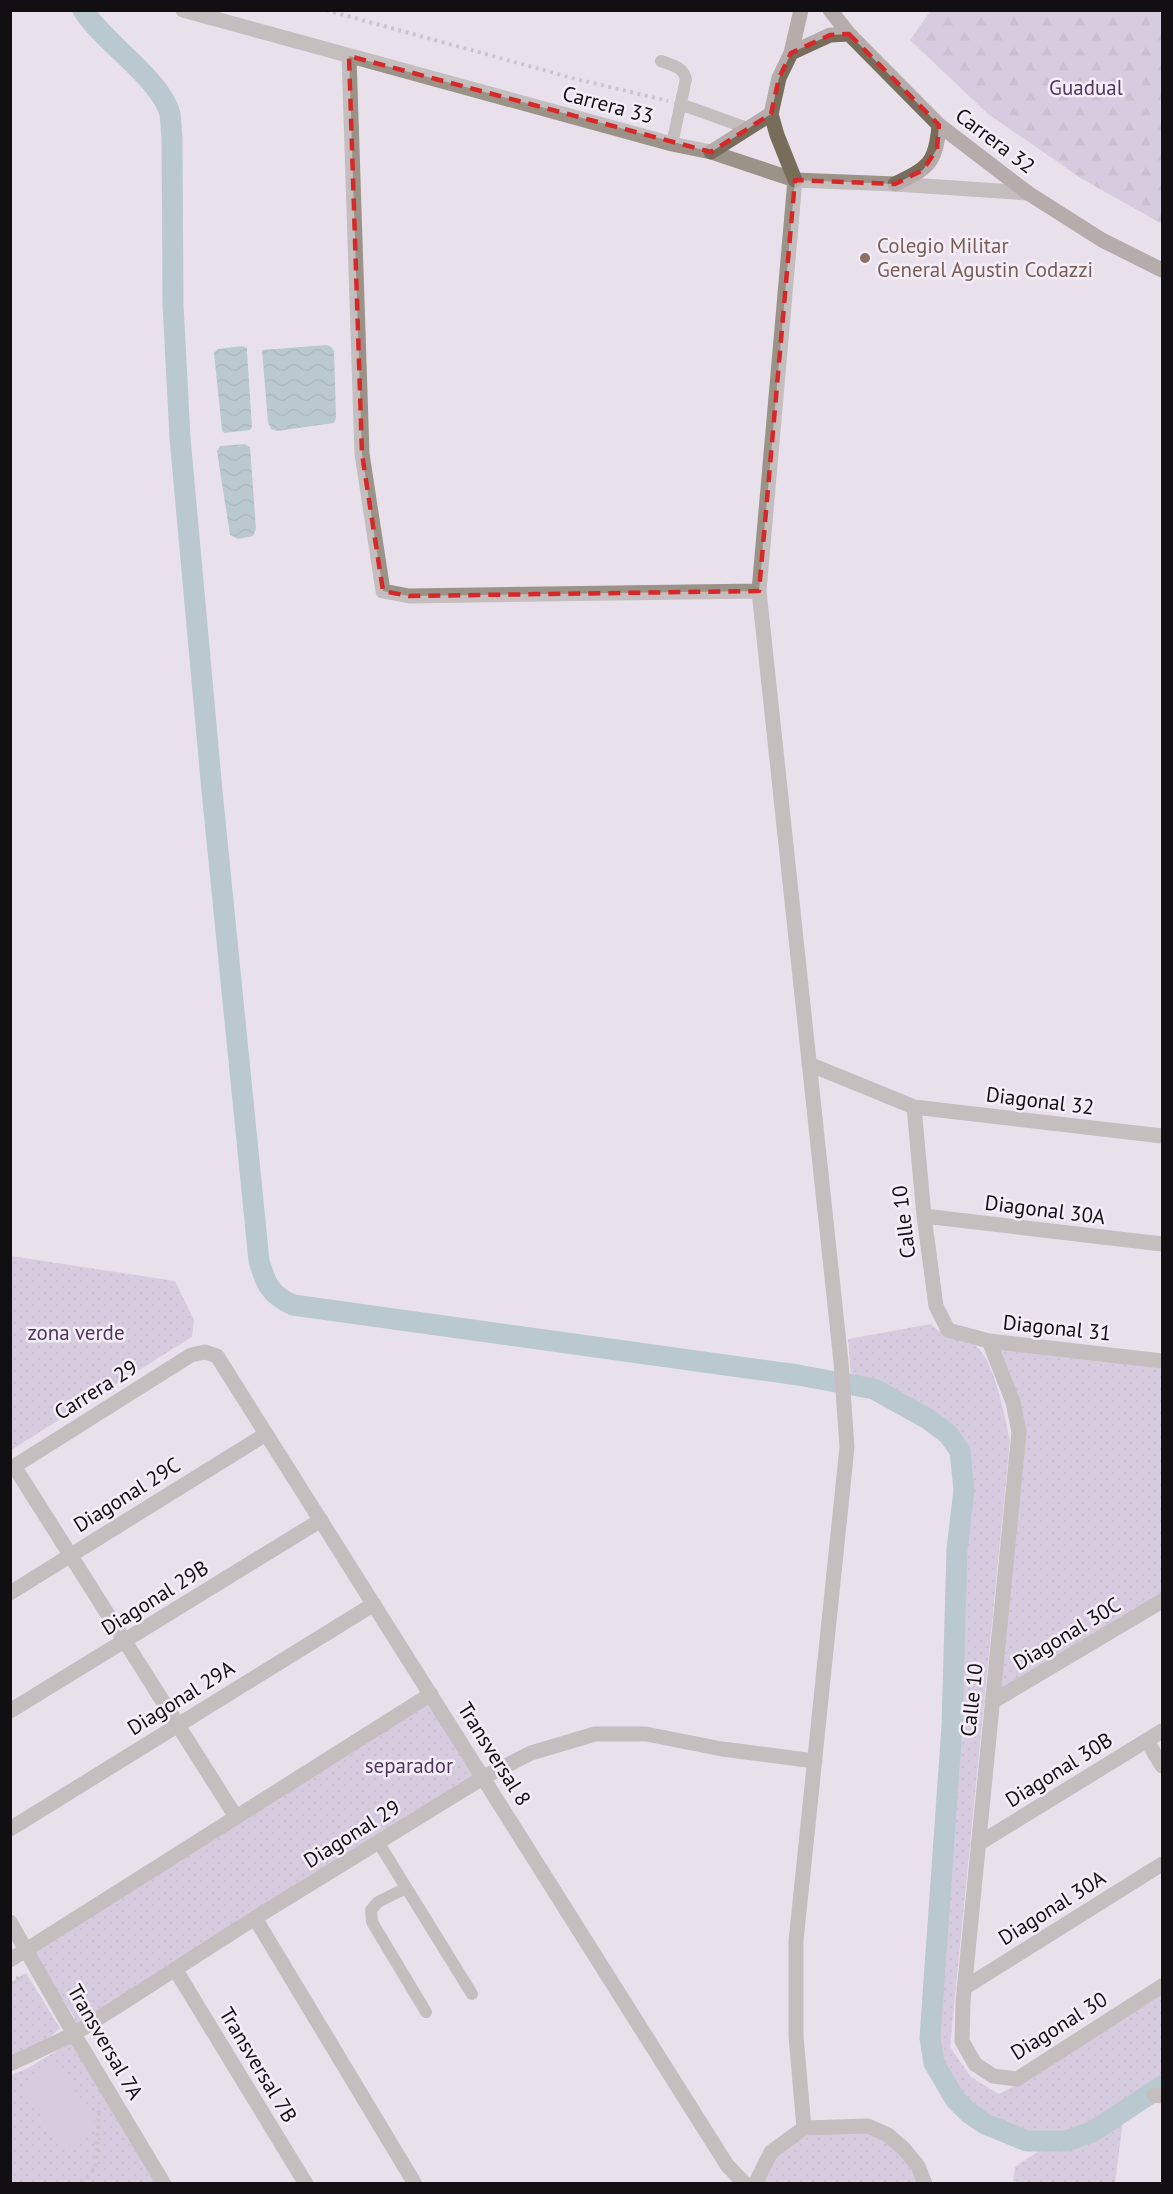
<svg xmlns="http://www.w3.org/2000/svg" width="1173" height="2194" font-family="'PT Sans',sans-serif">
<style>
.forest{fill:url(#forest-firs)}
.park{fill:url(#park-dots)}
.garden{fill:#c4b2ce}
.water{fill:url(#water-waves)}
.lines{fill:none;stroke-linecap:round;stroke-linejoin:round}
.canal{stroke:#83abac;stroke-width:21}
.path{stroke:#a7a2aa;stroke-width:4;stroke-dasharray:3 4.5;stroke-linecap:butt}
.lane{stroke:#9b9387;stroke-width:12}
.street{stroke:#9b9387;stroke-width:15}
.secondary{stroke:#786c5b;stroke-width:15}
.marked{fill:none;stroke:#d62828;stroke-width:4.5;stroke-dasharray:12 8;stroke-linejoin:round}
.education-dot{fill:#8d6e63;stroke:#f5eef9;stroke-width:2}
.labels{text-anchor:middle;stroke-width:5;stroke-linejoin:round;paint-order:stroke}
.park-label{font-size:21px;fill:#51365e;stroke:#f5eef9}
.street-label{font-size:21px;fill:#110f12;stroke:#f5eef9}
.education-label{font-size:21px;fill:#785e54;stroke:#f5eef9;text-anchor:start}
</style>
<defs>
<pattern id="forest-firs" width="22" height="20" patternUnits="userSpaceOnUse" patternTransform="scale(1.5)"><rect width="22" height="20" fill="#c4b2ce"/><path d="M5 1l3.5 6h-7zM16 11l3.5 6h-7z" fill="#a798b0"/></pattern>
<pattern id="park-dots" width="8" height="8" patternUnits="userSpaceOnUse" patternTransform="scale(1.5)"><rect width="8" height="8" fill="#c4b2ce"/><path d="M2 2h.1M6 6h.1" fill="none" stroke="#a798b0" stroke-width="1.8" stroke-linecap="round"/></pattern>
<pattern id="water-waves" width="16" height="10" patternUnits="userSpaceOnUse" patternTransform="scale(1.5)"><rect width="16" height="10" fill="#83abac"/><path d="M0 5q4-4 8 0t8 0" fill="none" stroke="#6a8a8b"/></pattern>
</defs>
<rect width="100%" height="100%" fill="#e8e1ec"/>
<path class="forest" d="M 931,10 L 1162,11 L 1162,224 L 1082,179 L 988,114 L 910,40 Z"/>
<path class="park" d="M 11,1256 L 175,1281 L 194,1320 L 192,1337 L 11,1450 Z
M 931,1324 C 944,1339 963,1335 977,1347 C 995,1363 1005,1417 1010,1441 L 950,2047 L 971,2077 L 999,2094 L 1022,2082 L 1162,1995 L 1162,2085 L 1092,2132 L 1119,2116 L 1123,2121 L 1115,2183 L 1035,2184 L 1013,2181 L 1015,2167 L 1054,2141 L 1027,2141 L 985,2123 L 970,2112 L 956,2098 L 934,2063 L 931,2038 L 956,1728 L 958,1549 L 965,1490 L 964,1473 L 960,1451 L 951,1431 L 934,1417 L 878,1385 L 851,1379 L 848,1339 Z
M 989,1341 L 1162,1361 L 1162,1601 L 992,1702 L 1019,1432 Z
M 431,1694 L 484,1777 L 77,2027 L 74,2017 L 32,1950 Z
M 26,1973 L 60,2028 L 46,2041 L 11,2059 L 11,1982 Z
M 76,2039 L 160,2183 L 11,2184 L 11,2075 L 28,2068 Z
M 868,2126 L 904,2149 L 925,2184 L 749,2184 L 804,2128 Z"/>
<path class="garden" d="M 57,2062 L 98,2128 L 62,2150 L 22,2084 Z"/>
<path class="water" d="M 327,345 L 331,347 L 334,351 L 336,417 L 334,423 L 277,431 L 271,429 L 268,422 L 262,350 Z
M 243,346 L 247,348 L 247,352 L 252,427 L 250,430 L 224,433 L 222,430 L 214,353 L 218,349 Z
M 245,444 L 250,447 L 256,529 L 253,536 L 238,539 L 230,535 L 217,451 L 220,446 Z"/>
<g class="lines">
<path class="canal" d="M 83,10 C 104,43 161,79 170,114 C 171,121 171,130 172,137 L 173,304 L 180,438 L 212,791 L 259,1261 C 266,1284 270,1295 293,1305 L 798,1375 L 874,1389 L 928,1419 L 948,1434 L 960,1451 L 964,1490 L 957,1549 L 952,1726 L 930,2038 L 934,2063 L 955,2099 L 969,2113 L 985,2124 L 1027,2141 L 1066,2141 L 1092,2132 L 1162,2086"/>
<path class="path" d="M 326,10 L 576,79 L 668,101
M 10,1983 L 23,1975
M 82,2184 L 96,2166 L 99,2108"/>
<path class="lane" d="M 661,61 C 672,65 683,67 686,79 L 672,144
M 680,104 L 747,128
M 378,1842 L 472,1994
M 406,1888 L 378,1902 L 371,1910 L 372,1922 L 426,2012"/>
<path class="street" d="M 183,10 L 672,144 L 711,152 L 795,180 L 895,184 L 1028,193
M 349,56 L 362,454 L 383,591 L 409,596 L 759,591
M 795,180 L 759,591 L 841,1362 L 847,1447 L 796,1941 L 796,2036 L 804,2128
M 809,1064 L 914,1107 L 1162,1136
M 914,1107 L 924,1216 L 936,1306 L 948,1330 L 989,1341 L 1162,1361
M 924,1216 L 1162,1244
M 989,1341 L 1013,1402 L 1019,1432 L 963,2002 L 962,2041 L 975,2064 L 993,2076 L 1017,2079 L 1162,1986
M 14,1466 L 236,1817
M 10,1469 L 191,1355 L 205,1352 L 217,1356 L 727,2165 L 745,2184
M 10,1593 L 266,1434
M 992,1702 L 1162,1601
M 10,1711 L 321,1520
M 1147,1741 L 1162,1766
M 10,1829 L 374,1604
M 978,1844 L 1162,1731
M 255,1918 L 415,2184
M 10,1922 L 74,2034 L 164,2184
M 10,1960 L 431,1694
M 175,1969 L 306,2184
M 964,1988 L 1162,1864
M 10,2064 L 74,2034 L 255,1918 L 484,1777 L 531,1753 L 595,1734 L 646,1734 L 722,1749 L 815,1761
M 1154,2095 L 1162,2096
M 755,2184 L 771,2152 L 804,2128 L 868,2126 L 888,2135 L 904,2149 L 918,2166 L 925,2184"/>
<path class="secondary" d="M 830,10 L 849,34 L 939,125 L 1028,193 L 1102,240 L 1162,270
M 791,53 L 830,35 L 849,34
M 711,152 L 771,114
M 795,180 L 777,135 L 771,114 L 779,78 L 791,53 L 801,10
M 895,184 C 928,168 936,164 939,125"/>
</g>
<path d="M0 0H1173V2194H0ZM 849,34 L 939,125 L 937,149 L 923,170 L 895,184 L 795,180 L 759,591 L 409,596 L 383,591 L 362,454 L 349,56 L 711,152 L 771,114 L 779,78 L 791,53 L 830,35 Z" fill="#e8e1ec" fill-opacity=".55" fill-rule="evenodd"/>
<path class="marked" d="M 849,34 L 939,125 L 937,149 L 923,170 L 895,184 L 795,180 L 759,591 L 409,596 L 383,591 L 362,454 L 349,56 L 711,152 L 771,114 L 779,78 L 791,53 L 830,35 Z"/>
<circle class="education-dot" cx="865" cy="258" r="6"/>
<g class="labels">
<g class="park-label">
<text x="1086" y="95">Guadual</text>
<text x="76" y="1340">zona verde</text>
<text x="409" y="1773">separador</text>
</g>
<g class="street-label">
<text transform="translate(608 105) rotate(15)" y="7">Carrera 33</text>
<text transform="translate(995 141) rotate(37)" y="7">Carrera 32</text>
<text transform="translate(1040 1101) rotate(7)" y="7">Diagonal 32</text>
<text transform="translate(1045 1210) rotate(7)" y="7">Diagonal 30A</text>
<text transform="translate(904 1222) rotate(-97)" y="7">Calle 10</text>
<text transform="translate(1057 1328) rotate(6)" y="7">Diagonal 31</text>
<text transform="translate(96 1390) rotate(-32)" y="7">Carrera 29</text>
<text transform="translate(127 1495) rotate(-32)" y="7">Diagonal 29C</text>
<text transform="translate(155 1598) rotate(-32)" y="7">Diagonal 29B</text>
<text transform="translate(1067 1634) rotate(-31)" y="7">Diagonal 30C</text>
<text transform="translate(181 1698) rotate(-32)" y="7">Diagonal 29A</text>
<text transform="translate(972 1700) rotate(-84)" y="7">Calle 10</text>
<text transform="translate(494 1754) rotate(58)" y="7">Transversal 8</text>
<text transform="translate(1059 1770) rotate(-32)" y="7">Diagonal 30B</text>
<text transform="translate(352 1834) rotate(-32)" y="7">Diagonal 29</text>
<text transform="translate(1052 1908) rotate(-32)" y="7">Diagonal 30A</text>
<text transform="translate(1059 2026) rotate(-32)" y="7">Diagonal 30</text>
<text transform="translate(105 2042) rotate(60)" y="7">Transversal 7A</text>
<text transform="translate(258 2065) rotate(59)" y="7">Transversal 7B</text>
</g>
<g class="education-label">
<text x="877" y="253">Colegio Militar<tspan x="877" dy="24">General Agustin Codazzi</tspan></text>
</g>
</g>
<rect width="1173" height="2194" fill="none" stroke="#110f12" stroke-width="24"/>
</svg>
